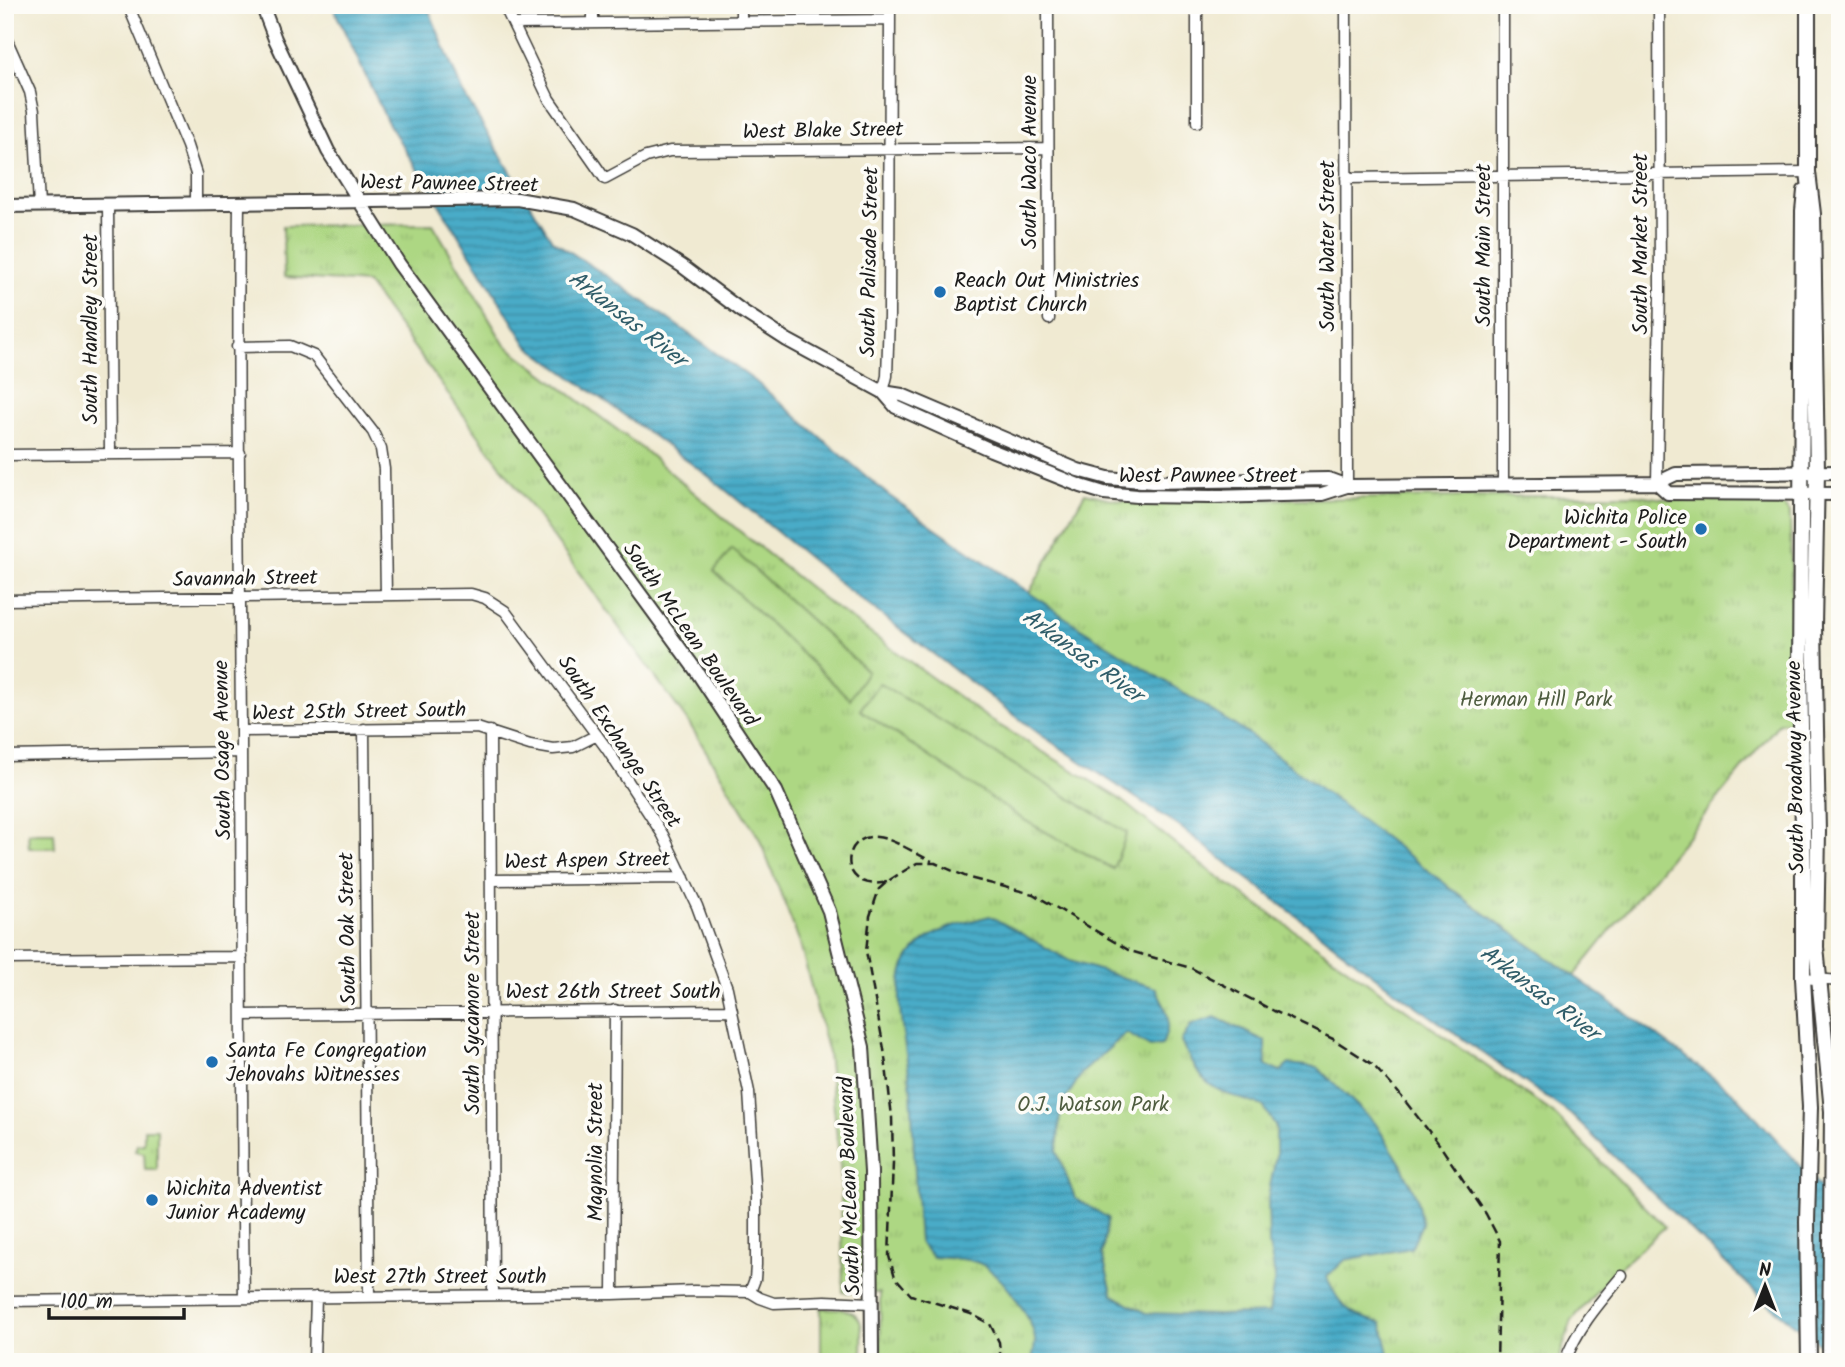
<svg xmlns="http://www.w3.org/2000/svg" width="1845" height="1367" font-family="Kalam,sans-serif">
<style>
.grass{fill:url(#grass-tufts);stroke:#647a50;stroke-width:2}
.pitch{fill:#add783;stroke:#647a50;stroke-width:2}
.water{fill:url(#water-rules);stroke:#326472;stroke-width:2}
.lines{fill:none;stroke-linecap:round;stroke-linejoin:round}
.street-casing{stroke:#3c3b37;stroke-width:13}
.secondary-casing{stroke:#3c3b37;stroke-width:16}
.primary-casing{stroke:#3c3b37;stroke-width:18}
.street{stroke:#fff;stroke-width:10}
.secondary{stroke:#fff;stroke-width:12}
.primary{stroke:#fff;stroke-width:14}
.rail{stroke:#1c1c1c;stroke-width:2.5;stroke-dasharray:10 5;stroke-linecap:butt}
.poi-dot{fill:#1f6fb2;stroke:#fdfcf7;stroke-width:2.5}
.labels{text-anchor:middle;stroke-width:7;stroke-linejoin:round;paint-order:stroke}
.street-label{font-size:21px;fill:#1c1c1c;stroke:#fdfcf7}
.poi-label{font-size:21px;fill:#1c1c1c;stroke:#fdfcf7;text-anchor:start}
.park-label{font-size:21px;fill:#4f5d40;stroke:#fdfcf7}
.water-label{font-size:23px;font-style:italic;fill:#305d69;stroke:#fdfcf7}
</style>
<defs>
<pattern id="grass-tufts" width="24" height="20" patternUnits="userSpaceOnUse" patternTransform="scale(1.75)"><rect width="24" height="20" fill="#add783"/><path d="M3 7l-1-3M5 7V3M7 7l1-3M15 17l-1-3M17 17v-4M19 17l1-3" fill="none" stroke="#94b871"/></pattern>
<pattern id="water-rules" width="6" height="5" patternUnits="userSpaceOnUse" patternTransform="scale(1.75)"><rect width="6" height="5" fill="#49acc8"/><path d="M0 2.5h6" fill="none" stroke="#3c8ba2"/></pattern>
</defs>
<rect width="100%" height="100%" fill="#fdfcf7"/>
<filter id="ink" filterUnits="userSpaceOnUse"><feTurbulence type="fractalNoise" baseFrequency=".0143" numOctaves="2"/><feDisplacementMap in="SourceGraphic" scale="14" xChannelSelector="R" yChannelSelector="G"/><feConvolveMatrix kernelMatrix="1 2 1 2 8 2 1 2 1" color-interpolation-filters="sRGB"/></filter>
<filter id="wash" filterUnits="userSpaceOnUse"><feTurbulence type="fractalNoise" baseFrequency=".00686" numOctaves="4" result="noise"/><feDisplacementMap in="SourceGraphic" scale="28" xChannelSelector="R" yChannelSelector="G"/><feGaussianBlur stdDeviation="1.57" result="paint"/><feColorMatrix in="noise" values="0 0 0 0 0 0 0 0 0 0 0 0 0 0 0 0 0 1.4 0 .05"/><feComposite in="paint" operator="in"/></filter>
<g filter="url(#wash)">
<rect width="100%" height="100%" fill="#f0ead2"/>
<path class="grass" d="M 433,224 L 504,344 L 644,450 L 732,525 L 830,604 L 989,719 L 1117,797 L 1204,867 L 1553,1113 L 1665,1227 L 1613,1273 L 1572,1320 L 1558,1362 L 881,1362 L 880,1293 L 843,1292 L 841,1175 L 828,1053 L 800,943 L 759,838 L 689,723 L 367,283 L 284,277 L 283,226 Z
M 1085,493 L 1121,501 L 1638,495 L 1672,500 L 1771,500 L 1780,503 L 1790,513 L 1794,721 L 1779,723 L 1574,976 L 1029,593 Z
M 28,833 L 54,833 L 55,848 L 29,848 Z
M 144,1129 L 157,1129 L 157,1170 L 145,1170 L 144,1153 L 135,1151 L 137,1145 L 144,1144 Z
M 821,1308 C 868,1308 862,1320 862,1362 L 821,1362 Z"/>
<path class="pitch" d="M 732,549 L 867,671 L 850,699 L 714,571 Z
M 879,683 L 1127,833 L 1113,869 L 1024,820 L 860,710 Z"/>
<path class="water" d="M 332,5 L 427,5 L 462,91 L 552,240 L 619,284 L 755,381 L 888,495 L 1076,625 L 1250,735 L 1477,908 L 1601,995 L 1734,1093 L 1840,1209 L 1840,1360 L 1767,1303 L 1570,1114 L 1392,989 L 1180,827 L 1041,735 L 847,589 L 707,475 L 527,345 L 387,121 Z
M 990,916 L 1070,961 L 1156,988 C 1168,1013 1173,1019 1162,1045 L 1150,1047 L 1126,1033 L 1082,1073 L 1061,1107 L 1057,1152 L 1075,1198 L 1108,1218 L 1102,1254 L 1113,1295 L 1146,1313 L 1218,1315 L 1269,1313 L 1275,1276 L 1269,1245 L 1268,1197 L 1276,1156 L 1276,1127 L 1263,1106 C 1214,1090 1203,1090 1181,1041 L 1191,1025 L 1215,1017 L 1265,1041 L 1266,1066 L 1281,1071 L 1289,1064 L 1317,1067 L 1375,1123 L 1401,1164 L 1416,1196 L 1422,1224 L 1411,1248 L 1345,1260 L 1327,1277 C 1339,1307 1351,1316 1382,1323 L 1391,1362 L 1032,1362 C 1033,1355 1035,1347 1035,1340 C 1033,1318 1004,1279 986,1267 C 972,1257 950,1259 933,1257 L 919,1242 C 915,1192 914,1142 911,1092 C 909,1057 891,998 905,965 C 920,931 958,924 990,916 Z"/>
</g>
<g filter="url(#ink)">
<g class="lines">
<defs>
<path id="street" d="M 128,5 L 187,146 L 196,174 L 196,203
M 504,5 L 549,99 L 605,179 L 646,157 L 670,151 L 1048,148
M 593,5 L 593,23
M 1048,5 L 1049,319
M 1197,5 L 1197,122
M 1346,5 L 1347,486
M 1503,5 L 1503,484
M 741,21 L 741,5
M 513,24 L 890,20
M 5,36 L 30,92 L 34,111 L 39,206
M 1346,178 L 1808,172
M 239,203 C 237,380 240,558 241,736 C 242,923 241,1111 244,1298
M 108,205 L 110,454
M 237,347 L 290,346 L 314,356 L 373,432 L 381,449 L 384,469 L 386,595
M 883,392 L 887,376 L 889,316 L 890,5
M 5,455 L 240,453
M 1657,483 L 1660,291 L 1659,5
M 5,600 L 471,594 L 485,598 L 505,611 L 607,749 L 663,835 L 697,906 L 727,988 L 749,1092 L 756,1198 L 756,1265 L 755,1279 L 750,1292
M 364,729 L 369,1296
M 241,731 L 477,728 L 530,745 L 553,749 L 573,747 L 597,735
M 490,731 L 493,1295
M 5,756 L 241,752
M 491,880 L 684,878
M 5,959 L 242,957
M 1803,978 L 1840,981
M 242,1015 L 732,1010
M 613,1294 L 615,1010
M 5,1301 L 613,1294 L 694,1291 L 750,1292 L 760,1298 L 774,1303 L 825,1301 L 872,1303
M 314,1362 L 316,1297
M 1565,1362 C 1576,1329 1600,1302 1622,1276"/>
<path id="secondary" d="M 262,5 L 275,39 L 328,151 L 399,264 L 695,669 L 776,791 L 829,911 L 863,1047 L 871,1172 L 872,1362
M 5,206 L 517,199 L 574,209 L 632,234 L 682,266 L 742,311 L 787,340 L 883,392 L 902,395 L 1078,470 L 1108,478 L 1152,482 L 1328,479 L 1347,486
M 883,392 L 896,407 L 991,450 L 1081,486 L 1104,493 L 1137,496 L 1211,497 L 1322,494 L 1347,486 L 1657,483 L 1676,474 L 1840,472
M 1657,483 L 1668,493 L 1840,494"/>
<path id="primary" d="M 1808,5 L 1808,172 L 1813,214 L 1817,472 L 1814,626 L 1818,832 L 1816,947 L 1832,1111 L 1830,1362
M 1805,191 L 1803,211 L 1800,673 L 1803,833 L 1803,978 L 1810,1107 L 1807,1222 L 1809,1362"/>
</defs>
<use href="#street" class="street-casing"/>
<use href="#secondary" class="secondary-casing"/>
<use href="#primary" class="primary-casing"/>
<use href="#street" class="street"/>
<use href="#secondary" class="secondary"/>
<use href="#primary" class="primary"/>
<path class="rail" d="M 887,882 C 837,894 840,833 877,837 C 895,839 915,854 932,861
M 1001,1362 L 999,1342 L 990,1324 L 971,1314 L 911,1295 L 895,1277 L 889,1256 L 893,1163 L 892,1117 L 884,1049 L 866,951 L 870,916 L 879,889 L 888,881 L 917,863 L 935,863 L 969,878 L 1033,894 L 1130,951 L 1191,968 L 1274,1011 L 1333,1039 L 1372,1064 L 1397,1091 L 1439,1144 L 1486,1214 L 1500,1241 L 1497,1362"/>
</g>
</g>
<g class="poi-dot">
<circle cx="940" cy="292" r="7"/>
<circle cx="1701" cy="529" r="7"/>
<circle cx="212" cy="1062" r="7"/>
<circle cx="152" cy="1200" r="7"/>
</g>
<g class="labels">
<g class="street-label">
<text transform="translate(823 130) rotate(-1)" y="7">West Blake Street</text>
<text transform="translate(1029 162) rotate(-90)" y="7">South Waco Avenue</text>
<text transform="translate(449 183) rotate(1)" y="7">West Pawnee Street</text>
<text transform="translate(1640 244) rotate(-90)" y="7">South Market Street</text>
<text transform="translate(1483 245) rotate(-90)" y="7">South Main Street</text>
<text transform="translate(1327 246) rotate(-90)" y="7">South Water Street</text>
<text transform="translate(869 262) rotate(-89)" y="7">South Palisade Street</text>
<text transform="translate(90 329) rotate(-90)" y="7">South Handley Street</text>
<text x="1208" y="482">West Pawnee Street</text>
<text transform="translate(245 578) rotate(-1)" y="7">Savannah Street</text>
<text transform="translate(691 634) rotate(55)" y="7">South McLean Boulevard</text>
<text transform="translate(359 711) rotate(-1)" y="7">West 25th Street South</text>
<text transform="translate(620 741) rotate(56)" y="7">South Exchange Street</text>
<text transform="translate(222 750) rotate(-91)" y="7">South Osage Avenue</text>
<text transform="translate(1795 767) rotate(-91)" y="7">South Broadway Avenue</text>
<text transform="translate(587 860) rotate(-1)" y="7">West Aspen Street</text>
<text transform="translate(347 929) rotate(-91)" y="7">South Oak Street</text>
<text x="613" y="998">West 26th Street South</text>
<text transform="translate(472 1013) rotate(-90)" y="7">South Sycamore Street</text>
<text transform="translate(595 1152) rotate(-90)" y="7">Magnolia Street</text>
<text transform="translate(849 1186) rotate(-92)" y="7">South McLean Boulevard</text>
<text x="440" y="1283">West 27th Street South</text>
</g>
<g class="poi-label">
<text x="954" y="287">Reach Out Ministries<tspan x="954" dy="24">Baptist Church</tspan></text>
<text x="1687" y="524" text-anchor="end">Wichita Police<tspan x="1687" dy="24">Department - South</tspan></text>
<text x="226" y="1057">Santa Fe Congregation<tspan x="226" dy="24">Jehovahs Witnesses</tspan></text>
<text x="166" y="1195">Wichita Adventist<tspan x="166" dy="24">Junior Academy</tspan></text>
</g>
<g class="park-label">
<text x="1536" y="706">Herman Hill Park</text>
<text x="1093" y="1111">O.J. Watson Park</text>
</g>
<g class="water-label">
<text transform="translate(628 318) rotate(38)" y="8">Arkansas River</text>
<text transform="translate(1083 655) rotate(36)" y="8">Arkansas River</text>
<text transform="translate(1540 992) rotate(37)" y="8">Arkansas River</text>
</g>
</g>
<rect width="1845" height="1367" fill="none" stroke="#fdfcf7" stroke-width="28"/>
<g transform="translate(1765 1286)" stroke="#fdfcf7" stroke-width="5" paint-order="stroke">
<path d="M0-5L12 26L0 18L-12 26Z" fill="#1c1c1c"/>
<text y="-10" font-size="19" font-weight="bold" text-anchor="middle" fill="#1c1c1c">N</text>
</g>
<path d="M49 1308v10h135v-10" fill="none" stroke="#1c1c1c" stroke-width="3.5"/>
<text x="60" y="1308" font-size="21" fill="#1c1c1c" stroke="#fdfcf7" stroke-width="5" paint-order="stroke">100 m</text>
</svg>
